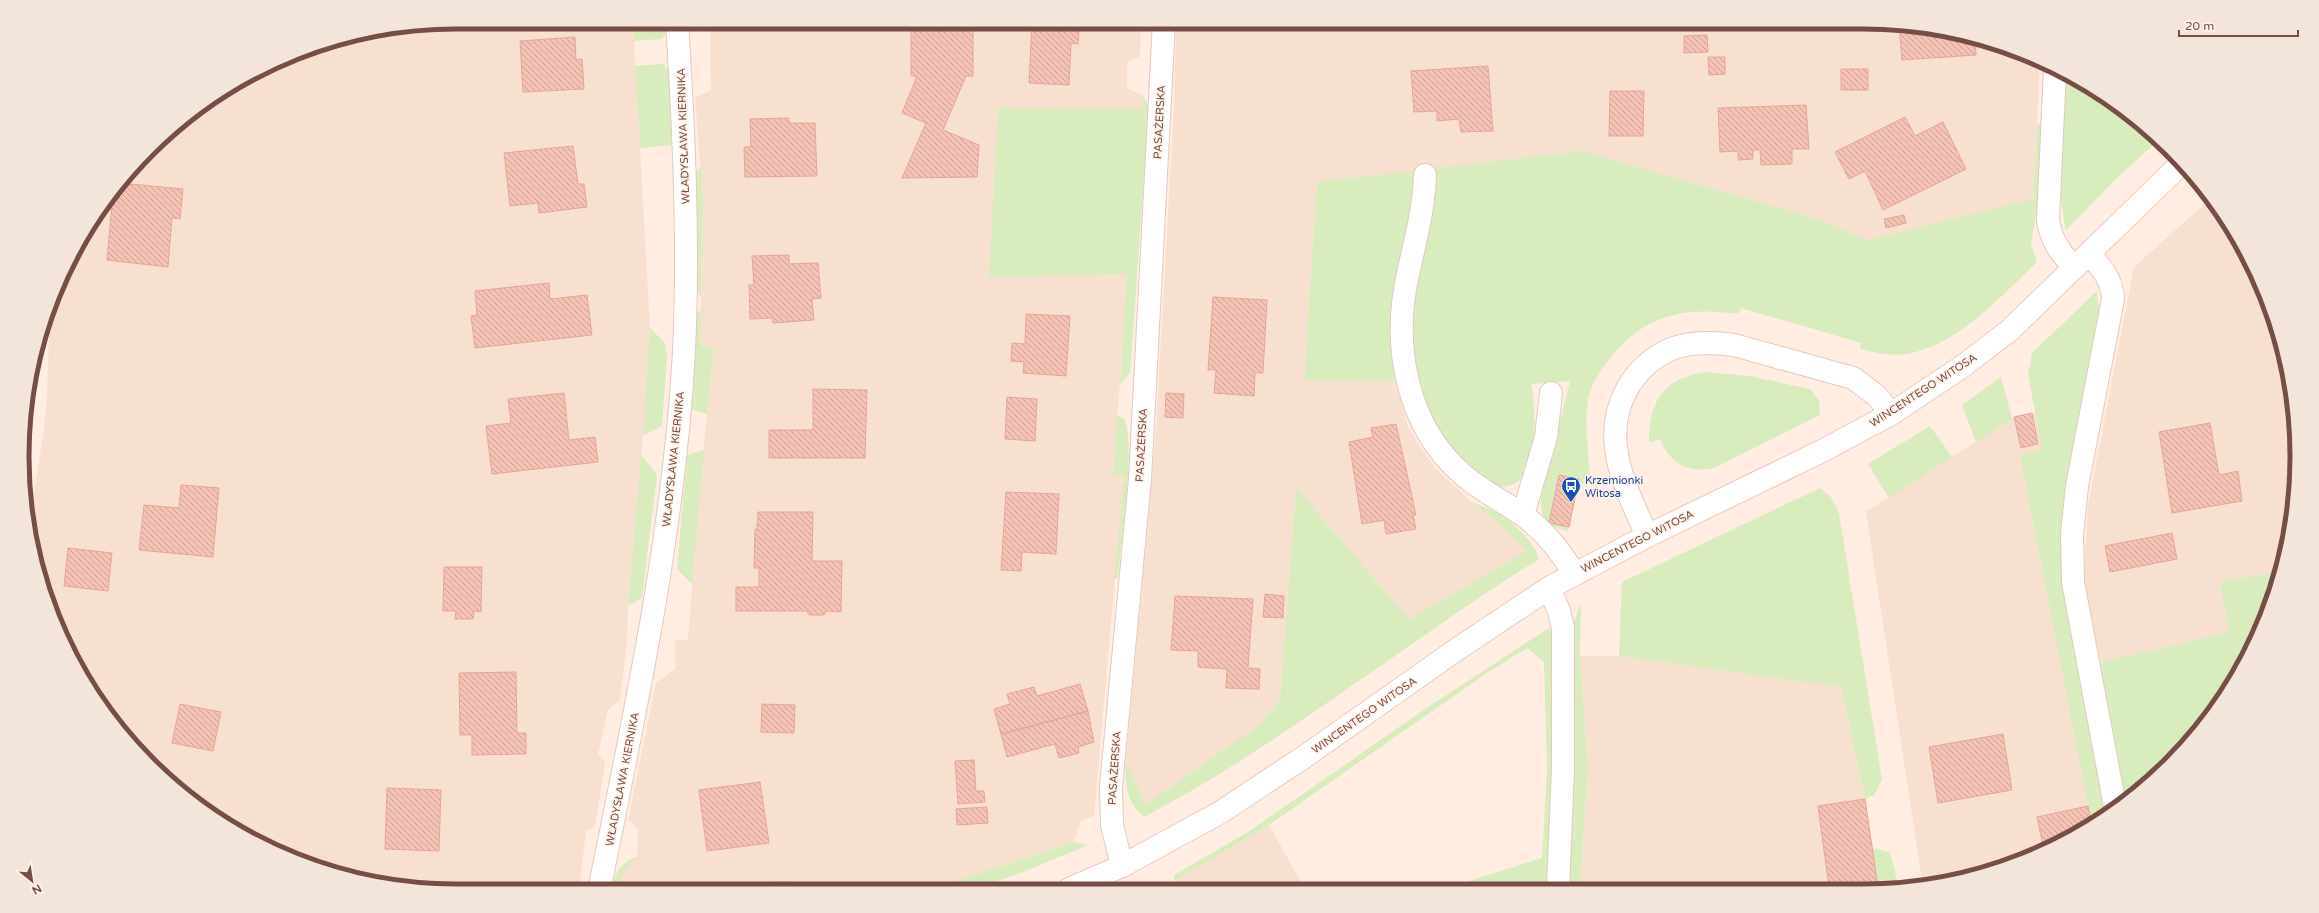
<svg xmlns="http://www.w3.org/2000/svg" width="2319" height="913" font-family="'Varela Round',sans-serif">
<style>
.residential{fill:#f8e0d1}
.grass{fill:#d9ecbe}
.building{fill:url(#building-back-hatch);stroke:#e9a595}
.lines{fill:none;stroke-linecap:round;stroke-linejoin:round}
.lane-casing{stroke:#e4c9bf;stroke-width:24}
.street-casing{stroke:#e4c9bf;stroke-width:24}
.secondary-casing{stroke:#eac8bb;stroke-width:24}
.lane{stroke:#fff;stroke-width:22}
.street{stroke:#fff;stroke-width:22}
.secondary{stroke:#fff;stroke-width:22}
.labels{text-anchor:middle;stroke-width:3;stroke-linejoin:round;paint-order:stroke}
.street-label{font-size:11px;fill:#764e46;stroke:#fff2e8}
.transit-label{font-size:11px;fill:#164399;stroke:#fff2e8;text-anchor:start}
.rim{fill:none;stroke:#764e46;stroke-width:5}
</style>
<defs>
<pattern id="building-back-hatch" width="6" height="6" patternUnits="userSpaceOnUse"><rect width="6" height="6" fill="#f5c3b6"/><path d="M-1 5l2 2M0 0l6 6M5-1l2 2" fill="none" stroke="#cba196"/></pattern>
</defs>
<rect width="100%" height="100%" fill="#feede0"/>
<path class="residential" d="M 457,22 L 633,22 L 650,328 L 650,353 L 628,606 L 627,643 L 620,700 L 608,710 L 598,754 L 605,762 L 604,770 L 595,826 L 586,832 L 579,891 L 457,891 L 400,887 L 317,868 L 264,846 L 192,801 L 130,743 L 80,674 L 45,596 L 35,559 L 39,533 L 34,522 L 33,497 L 43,437 L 47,395 L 50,307 L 80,239 L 112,192 L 170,130 L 239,80 L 317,45 L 372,30 Z
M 710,22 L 1141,22 L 1140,56 L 1127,62 L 1127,88 L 1143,96 L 1142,109 L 998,108 L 990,277 L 1128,274 L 1113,475 L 1124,476 L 1094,816 L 1081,821 L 1074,842 L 940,886 L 920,890 L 623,891 L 622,873 L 637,857 L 638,829 L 628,820 L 656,683 L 675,669 L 675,640 L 688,640 L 700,482 L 714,347 L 700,346 L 703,202 L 695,98 L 711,90 Z
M 1176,22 L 1863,22 L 1919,26 L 2002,45 L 2040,62 L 2033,199 L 1867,240 L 1819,219 L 1582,151 L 1317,183 L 1304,380 L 1395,381 L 1408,428 L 1434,467 L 1472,502 L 1528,550 L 1409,619 L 1296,487 L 1280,698 L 1262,723 L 1146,804 L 1126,761 L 1156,429 L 1174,106 Z
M 2211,198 L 2252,264 L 2282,344 L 2291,395 L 2282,399 L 2295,467 L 2293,513 L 2280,571 L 2220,582 L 2229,632 L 2097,663 L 2084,576 L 2088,505 L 2134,267 Z
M 2035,413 L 2043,450 L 2020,456 L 2091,822 L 2054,846 L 1975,876 L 1923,887 L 1866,512 L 2014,417 Z
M 1580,656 L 1619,656 L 1841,687 L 1865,799 L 1878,887 L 1580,888 L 1588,768 Z
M 1269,825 L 1305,889 L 1161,889 Z"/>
<path class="grass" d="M 633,22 L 666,22 L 667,33 L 661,39 L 634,41 Z
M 664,64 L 669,71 L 672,145 L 640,148 L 635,66 Z
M 2066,74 L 2080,80 L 2149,130 L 2159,140 L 2119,176 L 2066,230 C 2054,180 2063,125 2066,74 Z
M 1143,96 L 1149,106 L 1130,373 L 1120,384 L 1127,274 L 989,277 L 998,108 L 1142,109 Z
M 2037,124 L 2044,125 L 2039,196 L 2031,244 L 2037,262 C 2001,296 1961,342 1912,353 C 1894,357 1877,353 1860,349 L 1861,343 L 1741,308 L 1739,314 C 1685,307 1647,313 1611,357 C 1602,368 1591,384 1588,399 C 1583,427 1590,456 1590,484 L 1579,483 L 1579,479 L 1559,475 L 1549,522 L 1569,527 L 1568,531 C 1545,525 1541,522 1541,497 L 1570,381 L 1531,384 C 1536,407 1539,471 1514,484 C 1509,486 1501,487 1495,488 L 1476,474 L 1452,451 L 1422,406 L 1409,345 L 1409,314 L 1431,203 L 1434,168 L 1582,151 L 1819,219 L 1867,240 L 2033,199 Z
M 701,166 L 703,202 L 701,297 L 695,290 L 694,174 Z
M 1420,170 L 1393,337 L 1395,381 L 1304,380 L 1317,182 Z
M 2097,291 L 2100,317 L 2068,485 L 2110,809 L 2091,822 L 2020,456 L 2042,449 L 2028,375 L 2032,353 Z
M 701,310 L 700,346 L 714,347 L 707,414 L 691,409 L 695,314 Z
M 650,328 L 665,343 L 667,356 L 662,426 L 643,435 Z
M 1705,372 L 1749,376 L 1810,389 L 1819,401 L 1820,415 L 1716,467 C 1690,475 1670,464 1660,439 L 1649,443 C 1649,402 1662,379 1705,372 Z
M 2001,377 L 2012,419 L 1976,442 L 1962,405 Z
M 2291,395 L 2296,428 L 2295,467 L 2282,399 Z
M 1117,416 L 1124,418 C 1136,445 1121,542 1118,577 L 1114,580 L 1124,476 L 1113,475 Z
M 1930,426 L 1952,457 L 1889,498 L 1868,464 Z
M 704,450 L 692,584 L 677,569 L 687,455 Z
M 641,455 L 657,474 L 642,598 L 628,606 Z
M 1296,487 L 1409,619 L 1528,550 L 1472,502 C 1480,506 1489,509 1498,513 C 1509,519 1541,547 1538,560 C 1495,585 1454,615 1412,644 C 1325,704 1238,768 1144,817 C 1126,802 1125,784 1126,761 L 1146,804 L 1262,723 L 1280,698 Z
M 1820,488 L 1831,497 L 1839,513 L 1882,780 L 1874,795 L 1865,799 L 1841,687 L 1619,656 L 1622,582 Z
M 2280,571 L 2274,596 L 2224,698 L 2149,783 L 2123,801 L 2097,663 L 2229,632 L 2220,582 Z
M 1581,604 L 1580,656 L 1588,768 L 1580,888 L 1568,888 L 1574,621 Z
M 1549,628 L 1554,637 L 1556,657 L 1549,888 L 1447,888 L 1542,858 L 1547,771 L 1544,662 L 1527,648 L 1484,675 L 1269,825 L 1175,881 L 1174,875 L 1248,832 L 1428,707 Z
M 1074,842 L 1088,845 L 1019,874 L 971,890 L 920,890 L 940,886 Z
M 1872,848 L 1889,852 L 1893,862 L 1898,887 L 1878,887 Z
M 637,857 L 622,873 L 623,891 L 611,891 C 615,875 620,861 637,857 Z"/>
<path class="building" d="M 911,22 L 973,22 L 973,76 L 966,76 L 943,130 L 979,145 L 977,177 L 902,178 L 926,123 L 902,113 L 917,76 L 911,76 Z
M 1032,22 L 1080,22 L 1078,44 L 1071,43 L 1069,85 L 1029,83 Z
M 1899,24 L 1919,26 L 1975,39 L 1976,55 L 1902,60 Z
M 1707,35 L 1708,52 L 1684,53 L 1684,36 Z
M 575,37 L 576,60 L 582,59 L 584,89 L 523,92 L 520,41 Z
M 1708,57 L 1725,57 L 1725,74 L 1709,75 Z
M 1488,66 L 1493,131 L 1461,132 L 1459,119 L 1437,121 L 1437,111 L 1414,112 L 1411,71 Z
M 1841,69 L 1868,69 L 1868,90 L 1841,90 Z
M 1610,91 L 1644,91 L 1643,136 L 1609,136 Z
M 1806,105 L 1809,149 L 1792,149 L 1792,164 L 1761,165 L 1760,150 L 1753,150 L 1753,159 L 1738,160 L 1738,151 L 1720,152 L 1718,108 Z
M 1905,117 L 1915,136 L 1943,122 L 1966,169 L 1883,210 L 1865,171 L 1849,179 L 1835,152 Z
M 789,118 L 789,123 L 815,123 L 817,176 L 745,177 L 744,147 L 751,147 L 750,119 Z
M 573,146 L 578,184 L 584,184 L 587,207 L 539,213 L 538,203 L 510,206 L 504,153 Z
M 120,183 L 183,189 L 180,219 L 172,218 L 168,267 L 107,260 L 113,191 Z
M 1904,215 L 1906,223 L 1886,228 L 1884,219 Z
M 789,255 L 789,264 L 818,263 L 821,298 L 812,299 L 814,320 L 773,323 L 772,318 L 750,319 L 749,285 L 754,285 L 752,256 Z
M 549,283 L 550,299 L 587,295 L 592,335 L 475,348 L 471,316 L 477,315 L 475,291 Z
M 1213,297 L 1267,300 L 1263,373 L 1255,373 L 1254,396 L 1214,393 L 1216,370 L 1208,370 Z
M 1026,314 L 1070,316 L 1066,376 L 1023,373 L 1024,362 L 1011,361 L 1012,343 L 1025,344 Z
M 813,389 L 867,390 L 865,458 L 769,458 L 769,430 L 813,430 Z
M 564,393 L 569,440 L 595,437 L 598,462 L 492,474 L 486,426 L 511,423 L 508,399 Z
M 1166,393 L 1184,394 L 1183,418 L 1165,417 Z
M 1007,397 L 1037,399 L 1035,441 L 1005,439 Z
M 2032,413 L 2038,444 L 2021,448 L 2014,417 Z
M 2210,423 L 2219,475 L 2238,471 L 2242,501 L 2172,513 L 2159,432 Z
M 1396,424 L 1416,515 L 1413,515 L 1416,529 L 1386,534 L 1384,520 L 1362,524 L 1349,442 L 1373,437 L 1371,428 Z
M 1559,475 L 1579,479 L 1569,527 L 1549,523 Z
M 181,485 L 219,488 L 213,557 L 139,550 L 144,505 L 179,508 Z
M 1006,492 L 1059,494 L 1056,554 L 1022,552 L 1021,571 L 1001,570 Z
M 758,512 L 813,512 L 812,561 L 842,561 L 841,612 L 826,611 L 824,615 L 809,615 L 807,611 L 736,611 L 736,587 L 759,587 L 759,568 L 754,568 L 755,529 L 757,529 Z
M 2172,533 L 2177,559 L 2110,572 L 2105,546 Z
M 68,548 L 112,553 L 108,591 L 64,586 Z
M 444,567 L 482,567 L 481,612 L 474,611 L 473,619 L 455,619 L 456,611 L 443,611 Z
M 1265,594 L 1284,596 L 1283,618 L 1263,617 Z
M 1175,596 L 1253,599 L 1248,668 L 1260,669 L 1259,689 L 1226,688 L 1227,669 L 1198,667 L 1198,651 L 1171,650 Z
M 516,672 L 517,733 L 526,733 L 526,754 L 472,755 L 472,735 L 460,735 L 459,673 Z
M 1080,684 L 1088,711 L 1001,734 L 994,709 L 1010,704 L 1007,694 L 1034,687 L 1037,696 Z
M 180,704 L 221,712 L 213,751 L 172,743 Z
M 762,704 L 795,705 L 794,733 L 761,732 Z
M 1088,711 L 1094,742 L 1078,747 L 1079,753 L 1059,758 L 1055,744 L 1007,757 L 1001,734 Z
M 2003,734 L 2012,790 L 1938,803 L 1929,747 Z
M 974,760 L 976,791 L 984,791 L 985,802 L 958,804 L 955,761 Z
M 760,782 L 769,843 L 707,851 L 699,790 Z
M 387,788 L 441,790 L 439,851 L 385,849 Z
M 1865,799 L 1878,887 L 1829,887 L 1818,806 Z
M 2088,806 L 2091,822 L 2054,846 L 2044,850 L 2037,817 Z
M 987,807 L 988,823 L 957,825 L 956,809 Z
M 788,882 L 789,890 L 745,890 L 745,883 Z
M 1699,885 L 1700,888 L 1677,888 Z"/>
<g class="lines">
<defs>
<path id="lane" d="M 2055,69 L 2048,220 C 2051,241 2061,253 2074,268
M 1425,175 C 1424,209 1415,241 1408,274 C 1392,345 1406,425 1462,474 C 1481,491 1503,501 1523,515 C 1544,531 1561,551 1574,574
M 2089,254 C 2102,268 2112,279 2113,299 L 2077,486 L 2072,534 L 2073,582 L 2115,806
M 1523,515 L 1546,437 L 1551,393
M 1647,536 C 1635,507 1619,478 1616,447 C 1611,407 1631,368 1669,350 C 1689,341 1713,342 1734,345 L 1853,378 L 1877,396 L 1891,414
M 1549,588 L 1559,611 L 1563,628 L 1563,768 L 1558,888"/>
<path id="street" d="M 1122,866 L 1112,825 L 1111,787 L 1140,479 L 1164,22
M 599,891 C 635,712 674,534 684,352 C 689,242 684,132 677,22"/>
<path id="secondary" d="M 1069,889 L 1122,866 L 1221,812 L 1307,755 L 1453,652 L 1549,588 L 1647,536 L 1822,451 L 1891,414 L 1963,366 L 2010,330 L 2181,164"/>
</defs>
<use href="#lane" class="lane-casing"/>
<use href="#street" class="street-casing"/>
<use href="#secondary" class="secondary-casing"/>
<use href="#lane" class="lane"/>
<use href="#street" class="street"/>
<use href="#secondary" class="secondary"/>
</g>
<defs>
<symbol id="bus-pin" viewBox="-11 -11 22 30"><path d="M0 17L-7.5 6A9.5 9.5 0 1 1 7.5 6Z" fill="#1a4fb4" stroke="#fff2e8"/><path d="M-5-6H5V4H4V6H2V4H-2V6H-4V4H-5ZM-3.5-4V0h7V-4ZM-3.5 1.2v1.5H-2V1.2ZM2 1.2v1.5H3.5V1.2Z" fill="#fff"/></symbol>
</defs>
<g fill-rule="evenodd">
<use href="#bus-pin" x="1560" y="475" width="22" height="30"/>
</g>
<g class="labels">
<g class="street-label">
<text transform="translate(1159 122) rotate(-87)" y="4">PASAŻERSKA</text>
<text transform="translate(683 136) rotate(-92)" y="4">WŁADYSŁAWA KIERNIKA</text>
<text transform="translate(1923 390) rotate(-33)" y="4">WINCENTEGO WITOSA</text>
<text transform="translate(1141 445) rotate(-87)" y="4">PASAŻERSKA</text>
<text transform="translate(673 459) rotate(-84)" y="4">WŁADYSŁAWA KIERNIKA</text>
<text transform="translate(1637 541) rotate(-27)" y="4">WINCENTEGO WITOSA</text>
<text transform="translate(1364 715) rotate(-35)" y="4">WINCENTEGO WITOSA</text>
<text transform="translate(1114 768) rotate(-86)" y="4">PASAŻERSKA</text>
<text transform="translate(622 779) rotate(-79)" y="4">WŁADYSŁAWA KIERNIKA</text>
</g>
<g class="transit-label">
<text x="1585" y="484">Krzemionki<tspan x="1585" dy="13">Witosa</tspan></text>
</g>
</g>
<path d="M0 0H2319V913H0ZM456 29H1863A427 427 0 0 1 2290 456V457A427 427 0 0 1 1863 884H456A427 427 0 0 1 29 457V456A427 427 0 0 1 456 29Z" fill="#f4e5db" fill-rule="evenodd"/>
<path class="rim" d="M456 29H1863A427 427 0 0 1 2290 456V457A427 427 0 0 1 1863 884H456A427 427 0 0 1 29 457V456A427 427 0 0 1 456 29Z"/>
<g transform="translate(32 881) rotate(150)" stroke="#fff2e8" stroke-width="3" paint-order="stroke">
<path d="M0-3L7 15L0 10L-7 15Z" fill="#764e46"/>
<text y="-6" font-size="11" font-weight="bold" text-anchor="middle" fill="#764e46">N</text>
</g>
<path d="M2179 30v6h119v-6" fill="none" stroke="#764e46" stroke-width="2"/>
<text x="2185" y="30" font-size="12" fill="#764e46" stroke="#fff2e8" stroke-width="3" paint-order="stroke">20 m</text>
</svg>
